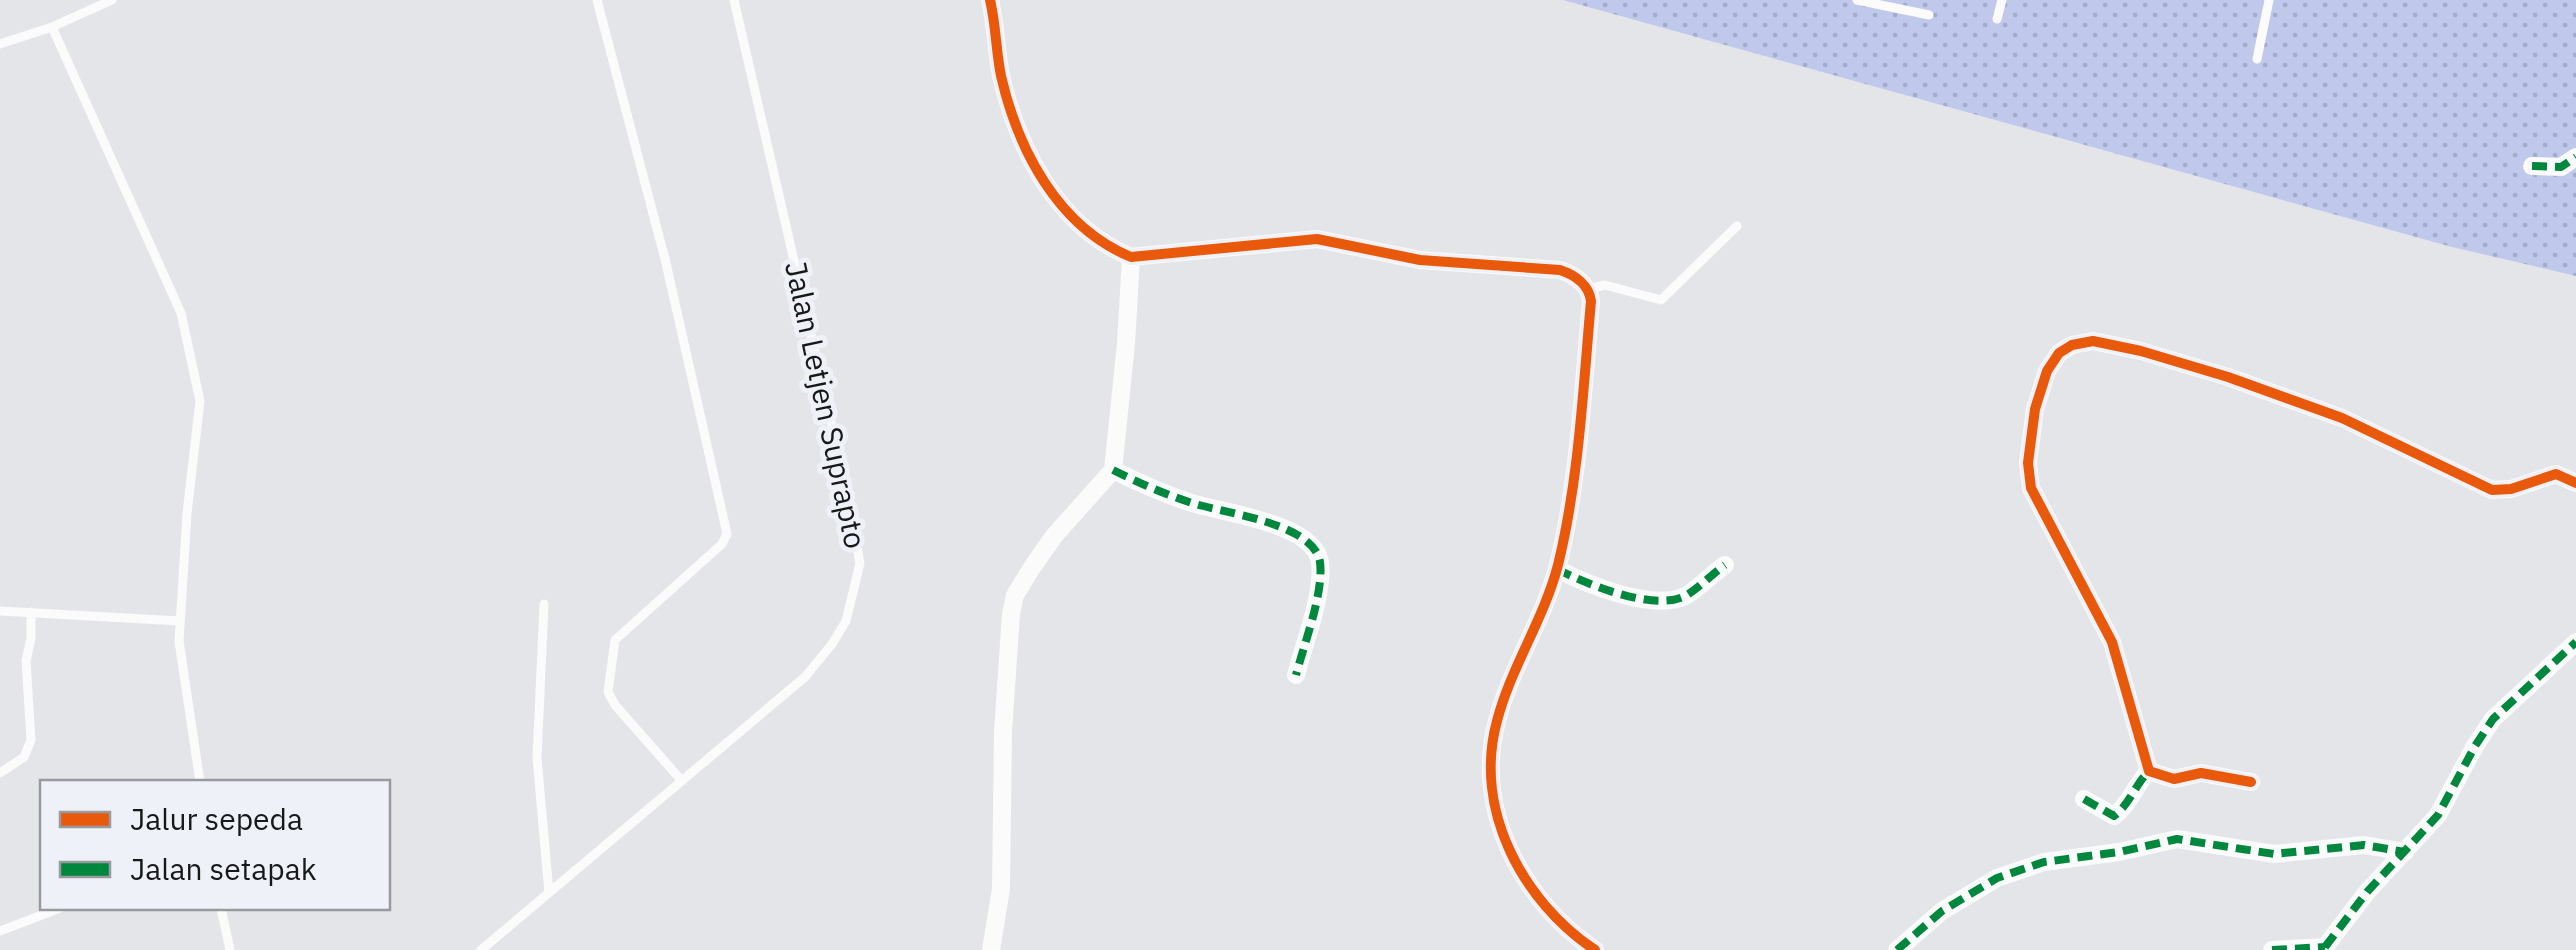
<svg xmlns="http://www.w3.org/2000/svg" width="2576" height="950" font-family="'IBM Plex Sans',sans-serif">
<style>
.park{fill:url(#park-dots)}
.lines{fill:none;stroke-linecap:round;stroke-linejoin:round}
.service{stroke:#fbfbfc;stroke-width:9}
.minor{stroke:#fbfbfc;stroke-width:18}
.quiet{stroke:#00873e;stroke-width:8;stroke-dasharray:15 8;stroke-linecap:butt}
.cycleway-casing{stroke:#eff1f9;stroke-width:16}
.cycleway{stroke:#e8590c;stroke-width:10}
.labels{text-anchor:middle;stroke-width:10;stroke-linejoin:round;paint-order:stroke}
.street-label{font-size:30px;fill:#17181a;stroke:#eff1f9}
</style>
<defs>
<pattern id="park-dots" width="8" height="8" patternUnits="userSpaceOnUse" patternTransform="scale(2.5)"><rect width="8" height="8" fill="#c0c9ec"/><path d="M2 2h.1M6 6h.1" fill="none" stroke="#a4acca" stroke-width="1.8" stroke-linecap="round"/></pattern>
</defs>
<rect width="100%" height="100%" fill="#e4e5e9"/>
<path class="park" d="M 1563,0 L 2576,0 L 2576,276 L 2452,247 Z"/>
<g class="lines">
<path class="service" d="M 597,0 L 666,263 L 727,534 L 722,544 L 615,640 L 608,692 L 615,705 L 682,781
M 1857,0 L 1929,15
M 1997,19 L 2002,0
M 52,27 L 112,0
M 0,44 L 52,27 L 181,313 L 200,401 L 187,513 L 179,641 L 200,782
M 2257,59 L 2269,0
M 1588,289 L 1605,285 L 1661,300 L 1737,226
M 544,604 L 537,758 L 549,893
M 0,611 L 180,621
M 0,773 L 24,757 L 31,740 L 26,661 L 31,638 L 31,612
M 221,908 L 230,950
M 0,931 L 60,908
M 481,950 L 805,677 L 832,644 L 846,621 L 860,563 L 842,469 L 734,0"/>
<path class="minor" d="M 990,0 C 996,25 996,51 1001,76 C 1018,150 1058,227 1131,257 L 1317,239 L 1420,260 L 1560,270 C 1575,275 1589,285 1591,301 C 1583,390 1579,479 1558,565 C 1544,619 1511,667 1497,721 C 1473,809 1522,901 1595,950
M 2532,166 L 2561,167 L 2576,157
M 1113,470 C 1139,483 1164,494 1192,503 C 1223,513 1314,523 1320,562 C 1324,593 1304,644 1296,675
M 1557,569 C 1586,584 1656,613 1687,595 C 1700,587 1712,574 1725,565
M 2251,782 L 2201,773 L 2174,779 L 2149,771 L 2112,642 L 2031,488 L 2028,463 L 2035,409 L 2047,371 L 2059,353 L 2072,345 L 2093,341 L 2141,351 L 2228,377 L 2342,418 L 2492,490 L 2511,489 L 2556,474 L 2576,483
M 2084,799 L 2114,816 C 2130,804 2135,785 2149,771
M 2325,947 L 2367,892 L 2438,815 L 2475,746 L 2493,719 L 2576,642
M 991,950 L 1001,889 L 1003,732 L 1011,614 L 1015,595 L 1033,566 L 1054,536 L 1113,470 L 1126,344 L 1131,257
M 1897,950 L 1942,911 L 1997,878 L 2044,862 L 2119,852 L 2177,839 L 2274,854 L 2364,845 L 2405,852
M 2272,950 L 2325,947"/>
<path class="quiet" d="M 2532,166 L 2561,167 L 2576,157
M 1113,470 C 1139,483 1164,494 1192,503 C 1223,513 1314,523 1320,562 C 1324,593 1304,644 1296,675
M 1557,569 C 1586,584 1656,613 1687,595 C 1700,587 1712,574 1725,565
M 2084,799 L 2114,816 C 2130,804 2135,785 2149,771
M 2325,947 L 2367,892 L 2438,815 L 2475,746 L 2493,719 L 2576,642
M 1897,950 L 1942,911 L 1997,878 L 2044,862 L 2119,852 L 2177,839 L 2274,854 L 2364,845 L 2405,852
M 2272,950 L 2325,947"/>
<defs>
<path id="cycleway" d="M 990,0 C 996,25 996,51 1001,76 C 1018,150 1058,227 1131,257 L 1317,239 L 1420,260 L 1560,270 C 1575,275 1589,285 1591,301 C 1583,390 1579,479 1558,565 C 1544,619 1511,667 1497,721 C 1473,809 1522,901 1595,950
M 2251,782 L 2201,773 L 2174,779 L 2149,771 L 2112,642 L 2031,488 L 2028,463 L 2035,409 L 2047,371 L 2059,353 L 2072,345 L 2093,341 L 2141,351 L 2228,377 L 2342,418 L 2492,490 L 2511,489 L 2556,474 L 2576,483"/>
</defs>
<use href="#cycleway" class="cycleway-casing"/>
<use href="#cycleway" class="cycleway"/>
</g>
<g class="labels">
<g class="street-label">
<text transform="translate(825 405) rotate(78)" y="10">Jalan Letjen Suprapto</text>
</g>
</g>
<rect x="40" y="780" width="350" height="130" fill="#eff1f9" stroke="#999aa0" stroke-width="2.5"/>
<rect x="60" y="812" width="50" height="15" fill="#e8590c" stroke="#999aa0" stroke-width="2.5"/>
<text x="130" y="830" font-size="30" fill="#17181a">Jalur sepeda</text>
<rect x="60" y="862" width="50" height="15" fill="#00873e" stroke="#999aa0" stroke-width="2.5"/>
<text x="130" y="880" font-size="30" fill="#17181a">Jalan setapak</text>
</svg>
